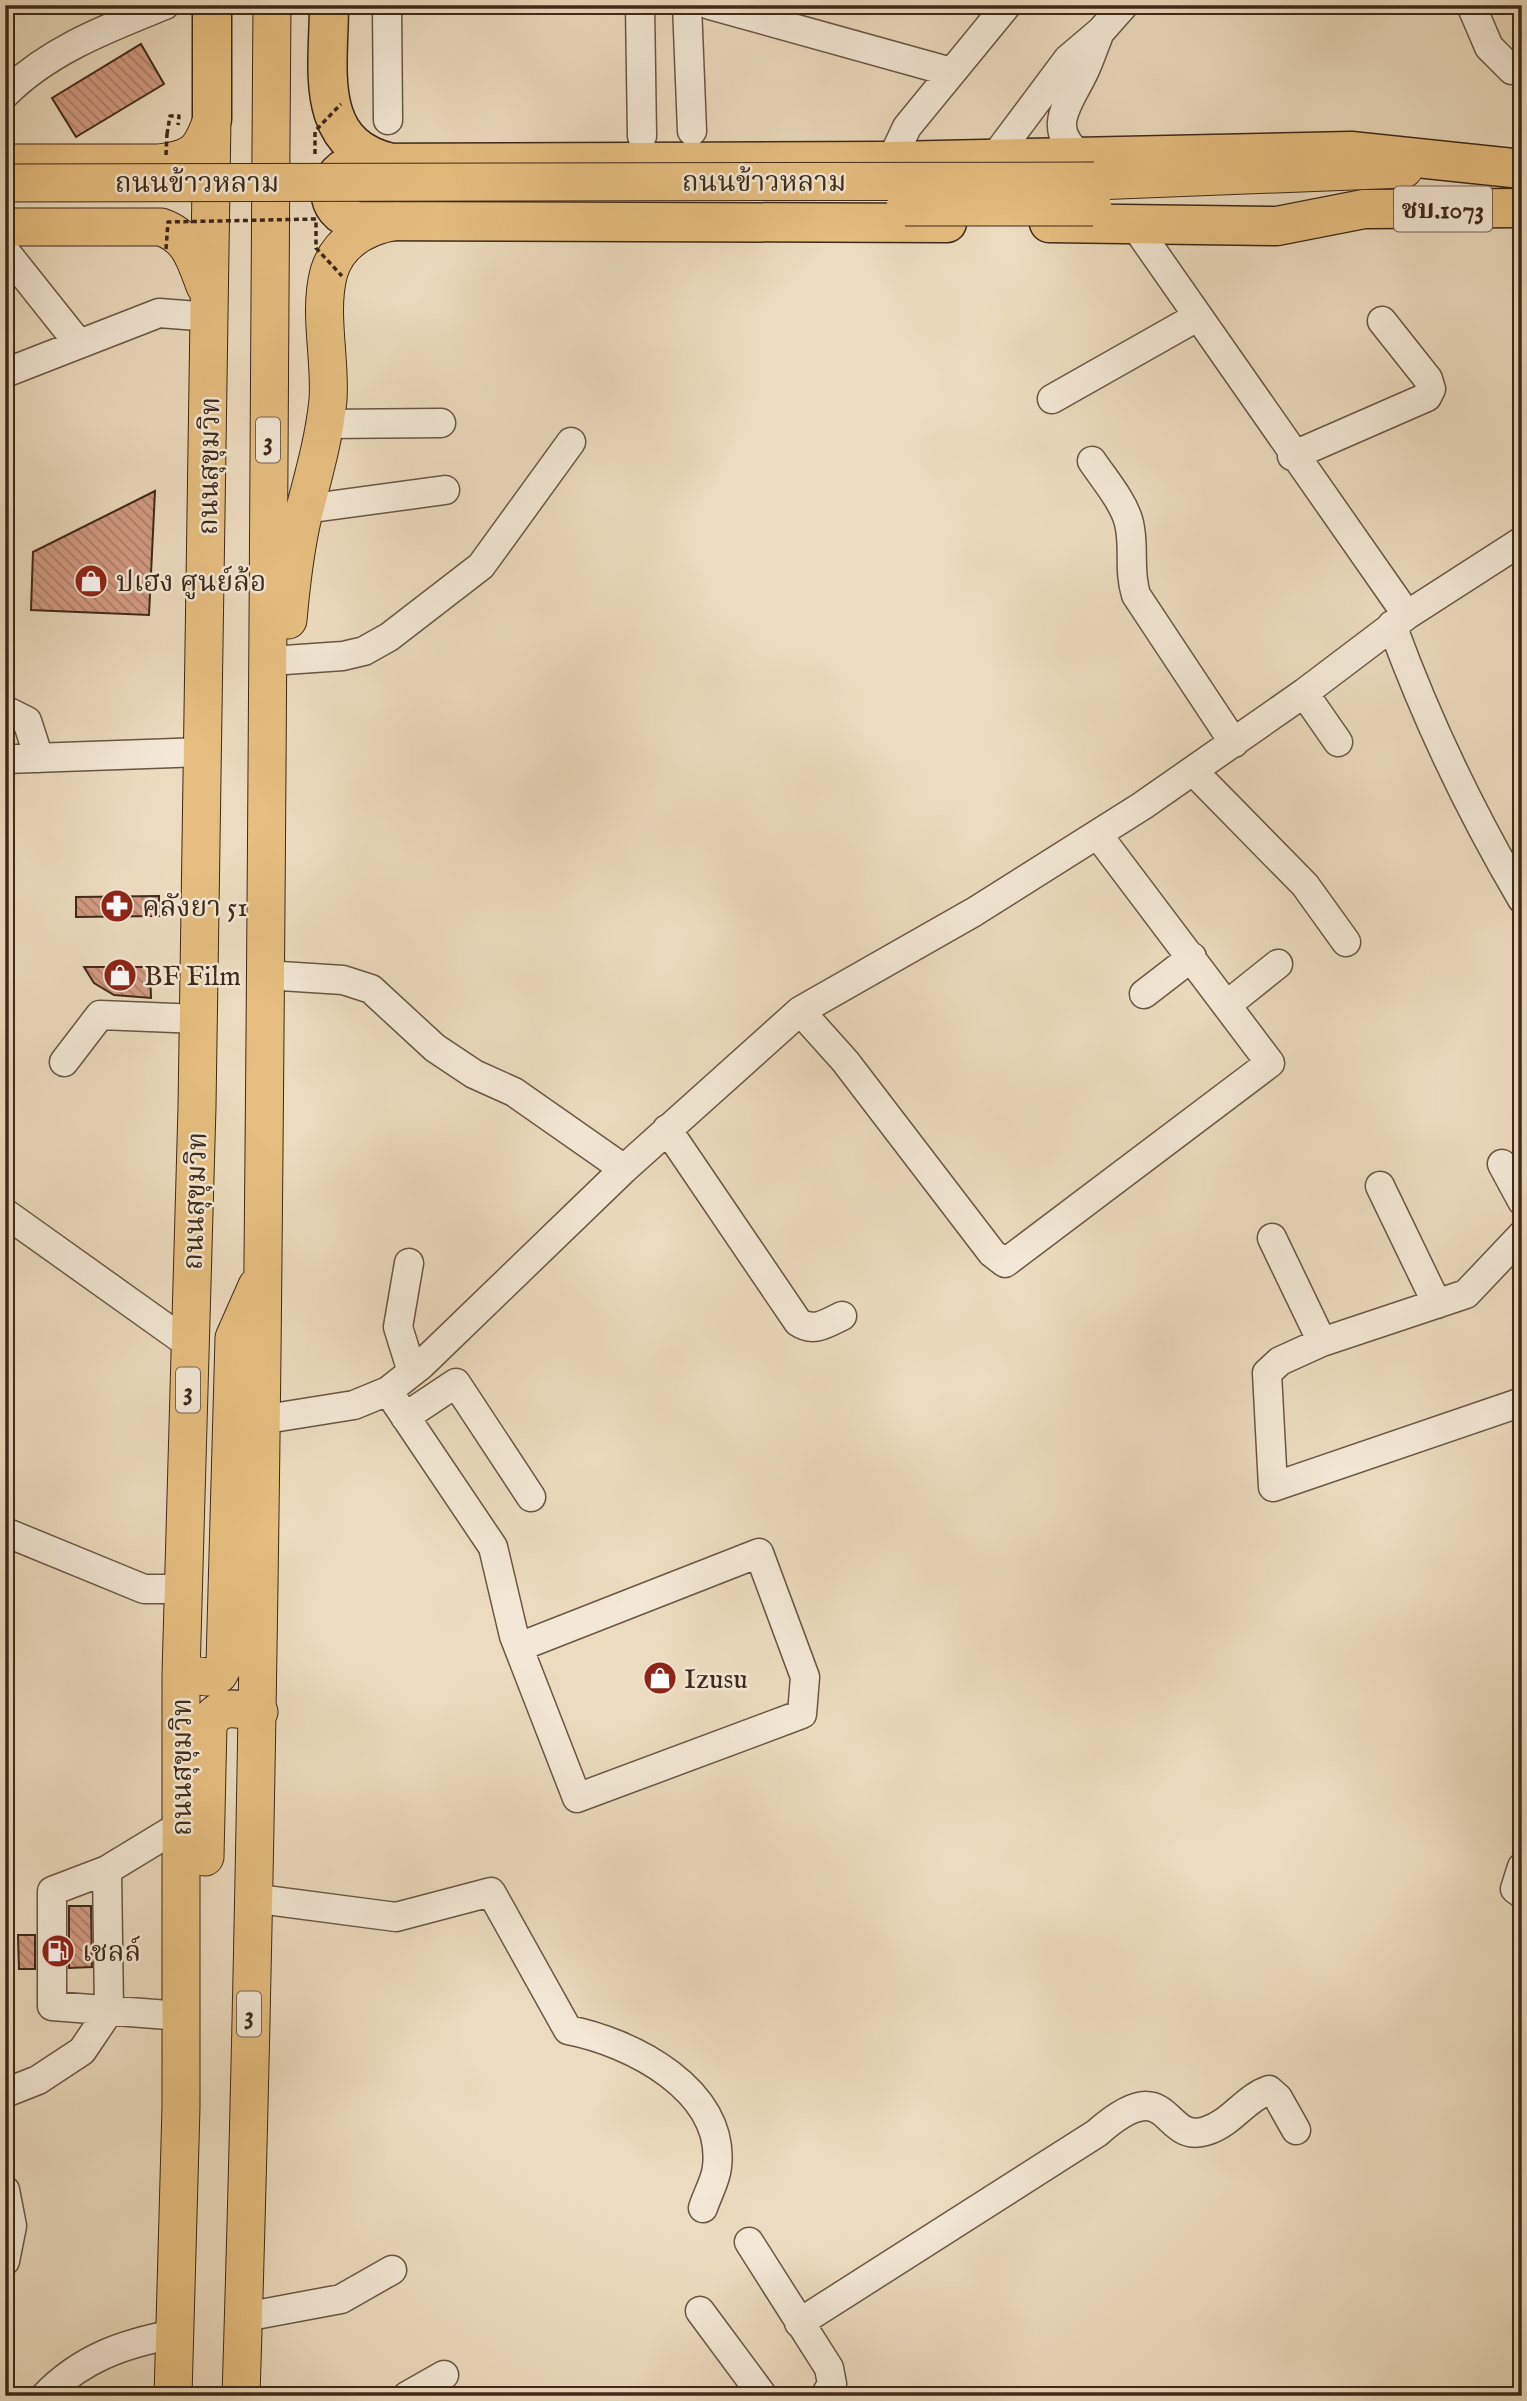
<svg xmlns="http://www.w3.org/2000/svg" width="1527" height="2401" font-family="'IM FELL English','Noto Serif Thai',serif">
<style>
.building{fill:url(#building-back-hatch);stroke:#3f2919;stroke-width:2}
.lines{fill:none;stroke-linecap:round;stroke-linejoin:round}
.minor-casing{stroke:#6a5642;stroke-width:31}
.major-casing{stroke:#3f2919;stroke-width:39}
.highway-casing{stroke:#3f2919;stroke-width:41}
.path{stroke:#3f2919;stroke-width:3.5;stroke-dasharray:5 3.5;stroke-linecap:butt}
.minor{stroke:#f3e8d5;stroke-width:28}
.major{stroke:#e6be7f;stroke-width:37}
.highway{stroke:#e6be7f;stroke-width:38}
.major-bridge-casing{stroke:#3f2919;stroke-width:39;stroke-linecap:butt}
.path-bridge{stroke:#3f2919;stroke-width:3.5;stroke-dasharray:5 3.5;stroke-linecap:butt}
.major-bridge{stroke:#e6be7f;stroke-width:37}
.labels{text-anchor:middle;stroke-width:5;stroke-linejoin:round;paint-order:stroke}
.shield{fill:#f3e8d5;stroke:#756251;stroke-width:2}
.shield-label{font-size:26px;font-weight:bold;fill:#3f2919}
.street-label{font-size:28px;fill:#3f2919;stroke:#f3e8d5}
.poi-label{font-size:28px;fill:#3f2919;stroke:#f3e8d5;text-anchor:start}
</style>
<defs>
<pattern id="building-back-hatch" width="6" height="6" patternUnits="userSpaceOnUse" patternTransform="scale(1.75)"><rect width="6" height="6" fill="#d39c84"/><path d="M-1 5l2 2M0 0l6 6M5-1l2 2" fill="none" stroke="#ad7f6b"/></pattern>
</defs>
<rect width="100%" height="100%" fill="#ecdbbe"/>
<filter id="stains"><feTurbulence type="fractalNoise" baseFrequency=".00286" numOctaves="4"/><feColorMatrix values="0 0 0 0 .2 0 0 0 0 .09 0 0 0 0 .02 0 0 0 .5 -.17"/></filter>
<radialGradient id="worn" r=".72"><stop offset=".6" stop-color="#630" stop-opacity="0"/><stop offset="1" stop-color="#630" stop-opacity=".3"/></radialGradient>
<path class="building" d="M 141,44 L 164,84 L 76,137 L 52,98 Z
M 155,491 L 149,615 L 31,610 L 33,552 Z
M 159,896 L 159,916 L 76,917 L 76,897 Z
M 84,967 L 150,967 L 151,998 L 114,995 L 94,983 Z
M 69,1906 L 91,1906 L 92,1967 L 69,1968 Z
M 18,1935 L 35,1935 L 35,1969 L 19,1969 Z"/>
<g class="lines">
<defs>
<path id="minor" d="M 387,5 L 388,120
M 640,5 L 642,136
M 687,5 L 692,131
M 710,5 L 951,72
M 1471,5 L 1489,47 L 1512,70 L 1522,70
M 5,94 C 49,50 108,28 165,5
M 1082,156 C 1044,130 1069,103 1083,74 C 1089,62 1093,49 1098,37
M 994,158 L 1068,59 L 1101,31 L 1124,5
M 891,161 L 907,127 L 1007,5
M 1133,223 L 1407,615
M 5,251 L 79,344
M 5,373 L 159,313 L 211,317
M 1052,399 L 1197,317
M 324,424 L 441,423
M 1292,456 L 1427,397 L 1431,389 L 1428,379 L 1382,321
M 1092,461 C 1104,479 1124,502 1129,523 C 1135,548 1128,569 1136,595 L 1234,743
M 305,509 L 445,490
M 1392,625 C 1427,721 1470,811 1522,899
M 285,660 L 343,656 L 364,651 L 389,637 L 481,566 L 571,442
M 1304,693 L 1338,742
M 5,710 L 27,721 L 39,758
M 5,759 L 203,752
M 1194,772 L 1305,885 L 1346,942
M 265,975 L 343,980 L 371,989 L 435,1048 L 474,1074 L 514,1092 L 624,1169
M 1144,994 L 1192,957
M 1228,1004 L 1278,964
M 800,1011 L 845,1061 L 992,1253 L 1005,1263 L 1270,1063 L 1098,835
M 64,1062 L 100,1015 L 199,1019
M 667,1129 L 798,1322 C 814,1333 827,1323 842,1316
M 1502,1164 L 1522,1201
M 1380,1186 L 1437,1304
M 5,1213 L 190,1345
M 1522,1235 L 1466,1294 L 1322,1342 L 1280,1361 L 1267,1373 L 1273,1487 L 1522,1402
M 1272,1238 L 1322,1342
M 409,1263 L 398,1327 L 412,1372
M 388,1391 L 493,1547 L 514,1636 L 577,1798 L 802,1714 L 805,1677 L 759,1553 L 519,1647
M 405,1417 L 456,1383 L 531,1497
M 260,1420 L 354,1405 L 388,1391 L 421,1365 L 624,1169 L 800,1011 L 974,912 L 1142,806 L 1304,693 L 1407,615 L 1522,541
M 5,1532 L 144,1589 L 183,1589
M 1522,1867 L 1515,1889 L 1522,1894
M 252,1898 L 396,1917 L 491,1892 L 568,2030 C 631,2042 726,2090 717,2167 C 716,2180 707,2195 703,2208
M 181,2016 L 52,2006 L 52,1891 L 107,1870 L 181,1825
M 5,2093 L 38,2080 L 82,2051 L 109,2011 L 107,1870
M 5,2190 L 12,2226 L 5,2261
M 749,2242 L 829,2368 L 832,2384 L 825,2396
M 700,2311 L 763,2396
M 244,2317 L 341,2299 L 392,2270
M 799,2323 L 1097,2133 C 1172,2067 1161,2145 1206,2131 C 1232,2123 1245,2098 1269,2090 L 1278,2098 L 1296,2130
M 45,2396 C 82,2358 123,2344 174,2334
M 407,2396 L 444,2375"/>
<path id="major" d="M 5,163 L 159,163 C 194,159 201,151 212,119
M 1094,181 L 1404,169
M 5,227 L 161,227 C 190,237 195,260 205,286
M 288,620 C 291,586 295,552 302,520 C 312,480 324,441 328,400 C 331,359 318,312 329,272 C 339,240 367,226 397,221
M 181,1674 L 207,1677 L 219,1674 L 225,1663 L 234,1338 L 257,1286
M 205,1857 L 208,1726 C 217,1702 237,1709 259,1712
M 173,2396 L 181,2107 L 181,1674 L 197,1107 L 212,119
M 241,2396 C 266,1599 266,802 272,5"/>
<path id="highway" d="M 212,5 L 212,119
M 329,5 C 329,69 312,144 391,163
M 947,223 L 357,221 C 320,213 323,169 359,163 L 891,161 L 1351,151 L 1522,169
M 1049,223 L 1277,226 L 1364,209 L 1522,208"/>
</defs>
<use href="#minor" class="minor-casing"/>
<use href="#major" class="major-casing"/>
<use href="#highway" class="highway-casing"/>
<path class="path" d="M 167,134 L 170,116 L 179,116 L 178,125"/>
<use href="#minor" class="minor"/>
<use href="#major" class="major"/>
<use href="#highway" class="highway"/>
<defs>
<path id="major-bridge" d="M 5,183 L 1094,181
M 905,207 L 1093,207"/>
</defs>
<use href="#major-bridge" class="major-bridge-casing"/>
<path class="path-bridge" d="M 315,154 L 315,131 L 341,104
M 166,155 L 167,134
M 166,249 L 168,222 L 316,219 L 316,248 L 342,276"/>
<use href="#major-bridge" class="major-bridge"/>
</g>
<defs>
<symbol id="shop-disc" viewBox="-11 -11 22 22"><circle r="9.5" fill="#8f2418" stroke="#f3e8d5"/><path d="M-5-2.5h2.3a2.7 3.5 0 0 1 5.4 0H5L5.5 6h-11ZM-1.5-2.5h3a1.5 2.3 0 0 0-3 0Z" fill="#fff"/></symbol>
<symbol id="pharmacy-disc" viewBox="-11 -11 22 22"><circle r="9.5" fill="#8f2418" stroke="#f3e8d5"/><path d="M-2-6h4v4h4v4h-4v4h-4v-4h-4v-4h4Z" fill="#fff"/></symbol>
<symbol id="fuel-disc" viewBox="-11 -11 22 22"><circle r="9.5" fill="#8f2418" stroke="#f3e8d5"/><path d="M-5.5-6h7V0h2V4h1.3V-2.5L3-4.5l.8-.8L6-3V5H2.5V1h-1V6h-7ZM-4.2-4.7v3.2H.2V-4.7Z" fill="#fff"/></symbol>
</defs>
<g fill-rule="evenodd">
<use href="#shop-disc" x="72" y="562" width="38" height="38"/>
<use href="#pharmacy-disc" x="98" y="887" width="38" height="38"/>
<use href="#shop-disc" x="101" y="956" width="38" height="38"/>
<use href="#shop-disc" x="641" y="1659" width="38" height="38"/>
<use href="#fuel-disc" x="39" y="1932" width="38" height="38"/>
</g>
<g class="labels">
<g class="shield">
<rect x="1394" y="186.5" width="98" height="45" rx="5"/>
<rect x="256" y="417.5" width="24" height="45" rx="5"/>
<rect x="176" y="1367.5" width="24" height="45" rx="5"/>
<rect x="237" y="1991.5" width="24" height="45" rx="5"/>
</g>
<g class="shield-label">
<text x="1443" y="218">ชบ.1073</text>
<text x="268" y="449">3</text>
<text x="188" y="1399">3</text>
<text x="249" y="2023">3</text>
</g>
<g class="street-label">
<text x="764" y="191">ถนนข้าวหลาม</text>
<text x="197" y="192">ถนนข้าวหลาม</text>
<text transform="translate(208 466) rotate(-89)" y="10">ถนนสุขุมวิท</text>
<text transform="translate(194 1201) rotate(-88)" y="10">ถนนสุขุมวิท</text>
<text transform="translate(181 1767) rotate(-90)" y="10">ถนนสุขุมวิท</text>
</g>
<g class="poi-label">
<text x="116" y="591">ปเฮง ศูนย์ล้อ</text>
<text x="142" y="916">คลังยา 51</text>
<text x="144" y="985">BF Film</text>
<text x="684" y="1688">Izusu</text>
<text x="82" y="1961">เชลล์</text>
</g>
</g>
<rect width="1527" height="2401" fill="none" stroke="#ecdbbe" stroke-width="28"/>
<rect x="7" y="7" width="1513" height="2387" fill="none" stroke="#3f2919" stroke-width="3.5"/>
<rect x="14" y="14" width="1499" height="2373" fill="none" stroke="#3f2919" stroke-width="2"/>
<rect width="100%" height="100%" filter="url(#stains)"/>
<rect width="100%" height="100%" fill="url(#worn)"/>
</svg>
